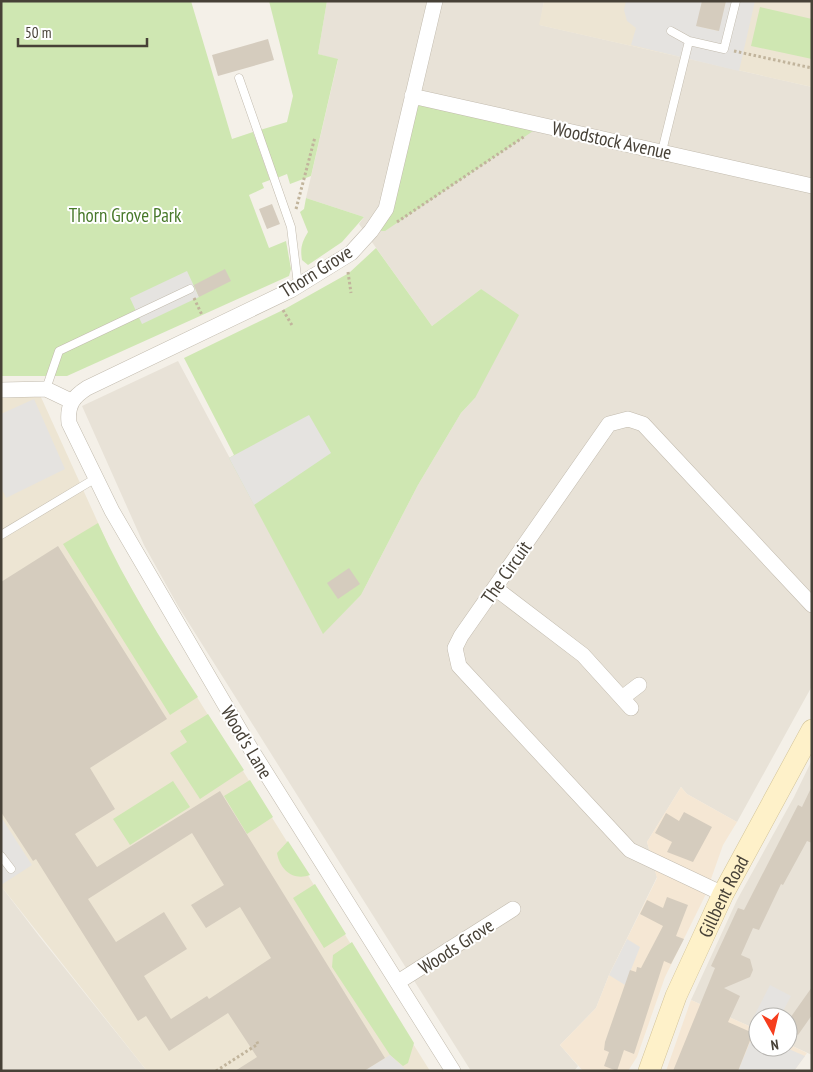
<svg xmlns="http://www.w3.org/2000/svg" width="813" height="1072" font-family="'PT Sans Narrow',sans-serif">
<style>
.residential{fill:#e8e2d7}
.commercial{fill:#f5e7d4}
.education{fill:#ede5d3}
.green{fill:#cfe7b2}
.parking{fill:#e5e3e0}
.building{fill:#d5ccbe;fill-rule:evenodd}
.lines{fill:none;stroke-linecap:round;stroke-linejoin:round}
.lane-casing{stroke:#c2bbae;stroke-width:9}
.street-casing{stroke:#c2bbae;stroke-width:16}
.secondary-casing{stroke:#d3c499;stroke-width:22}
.path{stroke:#c1b49c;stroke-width:3;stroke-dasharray:2.5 2.5;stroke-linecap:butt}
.lane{stroke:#fff;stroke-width:8}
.street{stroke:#fff;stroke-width:15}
.secondary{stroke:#fef1c9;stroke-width:21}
.labels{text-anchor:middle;stroke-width:4;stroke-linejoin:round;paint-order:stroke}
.street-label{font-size:19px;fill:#474137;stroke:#fff}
.park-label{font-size:19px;fill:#48792b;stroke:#fff}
</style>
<rect width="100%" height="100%" fill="#f4f0e8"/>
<path class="residential" d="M 327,1 L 544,1 L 540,25 L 812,87 L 812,686 L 737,822 L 687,794 L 681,787 L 647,842 L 657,877 L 609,975 L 596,1008 L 560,1045 L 578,1066 L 574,1071 L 471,1071 L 178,606 L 144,545 L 82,406 L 178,361 L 323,633 L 361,595 L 418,485 L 461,413 L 475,398 L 481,289 L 432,326 L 359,224 L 364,217 L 306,198 L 338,60 L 318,54 Z
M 812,760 L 812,1055 L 788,1044 L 788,1017 L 758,1017 L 758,1030 L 691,1000 L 737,900 L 794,797 Z
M 1,886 L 39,936 L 147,1071 L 1,1071 Z"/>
<path class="commercial" d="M 681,787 L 687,794 L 737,822 L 723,845 L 705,896 L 665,977 L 637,1057 L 628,1071 L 583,1071 L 560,1045 L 596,1008 L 609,975 L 657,878 L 647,842 Z
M 691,1000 L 758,1030 L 758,1047 L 788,1047 L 788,1044 L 807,1053 L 794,1071 L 666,1071 Z"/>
<path class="education" d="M 544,1 L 812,1 L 812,87 L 539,25 Z
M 40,395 L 115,560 L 157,633 L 430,1071 L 147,1071 L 1,886 L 1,398 Z"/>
<path class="green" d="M 1,1 L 191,1 L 232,139 L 253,132 L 270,180 L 262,183 L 264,188 L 249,195 L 269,248 L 286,241 L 291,269 L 289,276 L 67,376 L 1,376 Z
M 269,1 L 327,1 L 318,54 L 338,59 L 311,176 L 290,184 L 287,174 L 277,178 L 260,130 L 287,122 L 293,96 Z
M 760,7 L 812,19 L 812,59 L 751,46 Z
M 412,96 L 542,125 L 385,231 L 371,231 L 386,208 Z
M 306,198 L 364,217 L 342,242 L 308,265 L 302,260 C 300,248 302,242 308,232 L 300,212 L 304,209 Z
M 376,248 L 432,326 L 481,289 L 519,315 L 475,398 L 461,413 L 418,485 L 361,595 L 323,634 L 229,458 L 234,455 L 184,358 L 283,310 L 349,273 Z
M 98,523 C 126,584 161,640 198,697 L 170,715 L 63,544 Z
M 208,714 L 244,770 L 200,799 L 170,753 L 187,742 L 180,731 Z
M 250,780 L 273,817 L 247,834 L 224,796 Z
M 173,781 L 190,807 L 130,845 L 113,819 Z
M 288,841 L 310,875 C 293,881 280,870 277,853 Z
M 315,884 L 346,934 L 324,948 L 293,898 Z
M 352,942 L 414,1043 L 408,1063 L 403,1066 L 390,1055 L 332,967 L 333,955 Z"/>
<path class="parking" d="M 626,1 L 702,1 L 697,26 L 718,31 L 726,1 L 755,1 L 739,71 L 631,45 L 636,28 L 627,21 L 624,10 Z
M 187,271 L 199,297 L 142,324 L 130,298 Z
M 34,399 L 65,469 L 6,498 L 1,487 L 1,414 Z
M 309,415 L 331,453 L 254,505 L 229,458 Z
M 1,817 L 32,865 L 1,885 Z
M 627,939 L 640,947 L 625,985 L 609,975 Z
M 770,985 L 791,996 L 780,1017 L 758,1017 L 758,1030 L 749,1026 Z
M 750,1042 L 758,1047 L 784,1047 L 805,1056 L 794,1071 L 738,1071 Z
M 390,1055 L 407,1071 L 364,1071 Z"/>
<path class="building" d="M 702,1 L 726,1 L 719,31 L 696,26 Z
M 268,39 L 274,60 L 218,76 L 212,55 Z
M 272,204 L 280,224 L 267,229 L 259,209 Z
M 225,269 L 231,281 L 199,297 L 194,285 Z
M 58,546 L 167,719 L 90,768 L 115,809 L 75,834 L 97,867 L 220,791 L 385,1058 L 364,1071 L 235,1071 L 257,1057 L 228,1013 L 169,1051 L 146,1016 L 138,1021 L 36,859 L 33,861 L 1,812 L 1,582 ZM 192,833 L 224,885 L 191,905 L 206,928 L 240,907 L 271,958 L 209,999 L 207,996 L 171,1019 L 144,976 L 187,949 L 164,912 L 116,942 L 88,899 Z
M 349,568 L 360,584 L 338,599 L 327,583 Z
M 812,786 L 812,843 L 807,841 L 783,885 L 781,884 L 759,930 L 753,928 L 741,955 L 750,959 L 753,970 L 750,977 L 724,988 L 740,996 L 728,1022 L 753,1033 L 738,1071 L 673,1071 L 715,968 L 711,966 L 738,908 L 744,910 L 798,805 L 802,807 Z
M 684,812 L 712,827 L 693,862 L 667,852 L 672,842 L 655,833 L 666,813 L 679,821 Z
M 667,897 L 688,905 L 676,936 L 684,939 L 671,964 L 664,961 L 634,1054 L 624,1050 L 617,1071 L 604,1066 L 609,1052 L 604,1050 L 605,1042 L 630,970 L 636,972 L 637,967 L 641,968 L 663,926 L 640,914 L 647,900 L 663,908 Z
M 812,987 L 812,1015 L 798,1035 L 788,1029 L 788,1021 Z"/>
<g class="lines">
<defs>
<path id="lane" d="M 689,41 L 724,49 L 736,1
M 239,78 L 291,227 L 298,285
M 662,151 L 689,41 L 671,31
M 46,389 L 59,351 L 190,289
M 1,535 L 96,478
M 1,856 L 11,869"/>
<path id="street" d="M 435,1 L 386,209 L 371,231 L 351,253 L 291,290 L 87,388 C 73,397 67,405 69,423 L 112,511 L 252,751 L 453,1071
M 412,96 L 812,186
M 1,390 L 46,389 L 71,401
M 495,588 L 583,655 L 631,708
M 622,698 L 639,685
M 723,894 L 630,850 L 459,666 L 455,648 L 461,636 L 609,424 L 628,419 L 643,424 L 812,605
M 398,982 L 513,909"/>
<g id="secondary">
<path id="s1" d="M 649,1071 L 676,996 L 723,894 L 812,730"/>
</g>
</defs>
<use href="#lane" class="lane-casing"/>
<use href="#street" class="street-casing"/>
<use href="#secondary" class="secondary-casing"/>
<path class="path" d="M 734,51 L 812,68
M 296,209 L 315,137
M 397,222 L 525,136
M 348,272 L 351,293
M 194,298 L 202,315
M 283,310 L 293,327
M 216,1071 L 258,1044 L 256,1040"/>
<use href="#lane" class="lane"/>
<use href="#street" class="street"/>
<use href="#secondary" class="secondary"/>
</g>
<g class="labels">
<g class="street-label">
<text transform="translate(612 140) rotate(12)" y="7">Woodstock Avenue</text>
<text transform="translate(316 271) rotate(-32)" y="7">Thorn Grove</text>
<text transform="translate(506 572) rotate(-55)" y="7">The Circuit</text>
<text transform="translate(247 742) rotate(59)" y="7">Wood's Lane</text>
<text dy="7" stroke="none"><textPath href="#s1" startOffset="190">Gillbent Road</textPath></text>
<text transform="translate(456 946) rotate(-33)" y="7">Woods Grove</text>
</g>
<g class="park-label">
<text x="125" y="222">Thorn Grove Park</text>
</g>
</g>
<rect width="813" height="1072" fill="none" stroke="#474137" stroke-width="5"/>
<g transform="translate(773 1032) rotate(172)"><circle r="24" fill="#ffffff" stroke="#b5b3af"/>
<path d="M0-4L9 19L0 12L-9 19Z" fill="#f63d1d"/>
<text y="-8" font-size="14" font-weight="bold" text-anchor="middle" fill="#474137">N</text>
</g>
<path d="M18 38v8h129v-8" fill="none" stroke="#474137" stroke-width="2.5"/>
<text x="25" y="38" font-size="15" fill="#474137" stroke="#ffffff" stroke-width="4" paint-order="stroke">50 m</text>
</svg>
